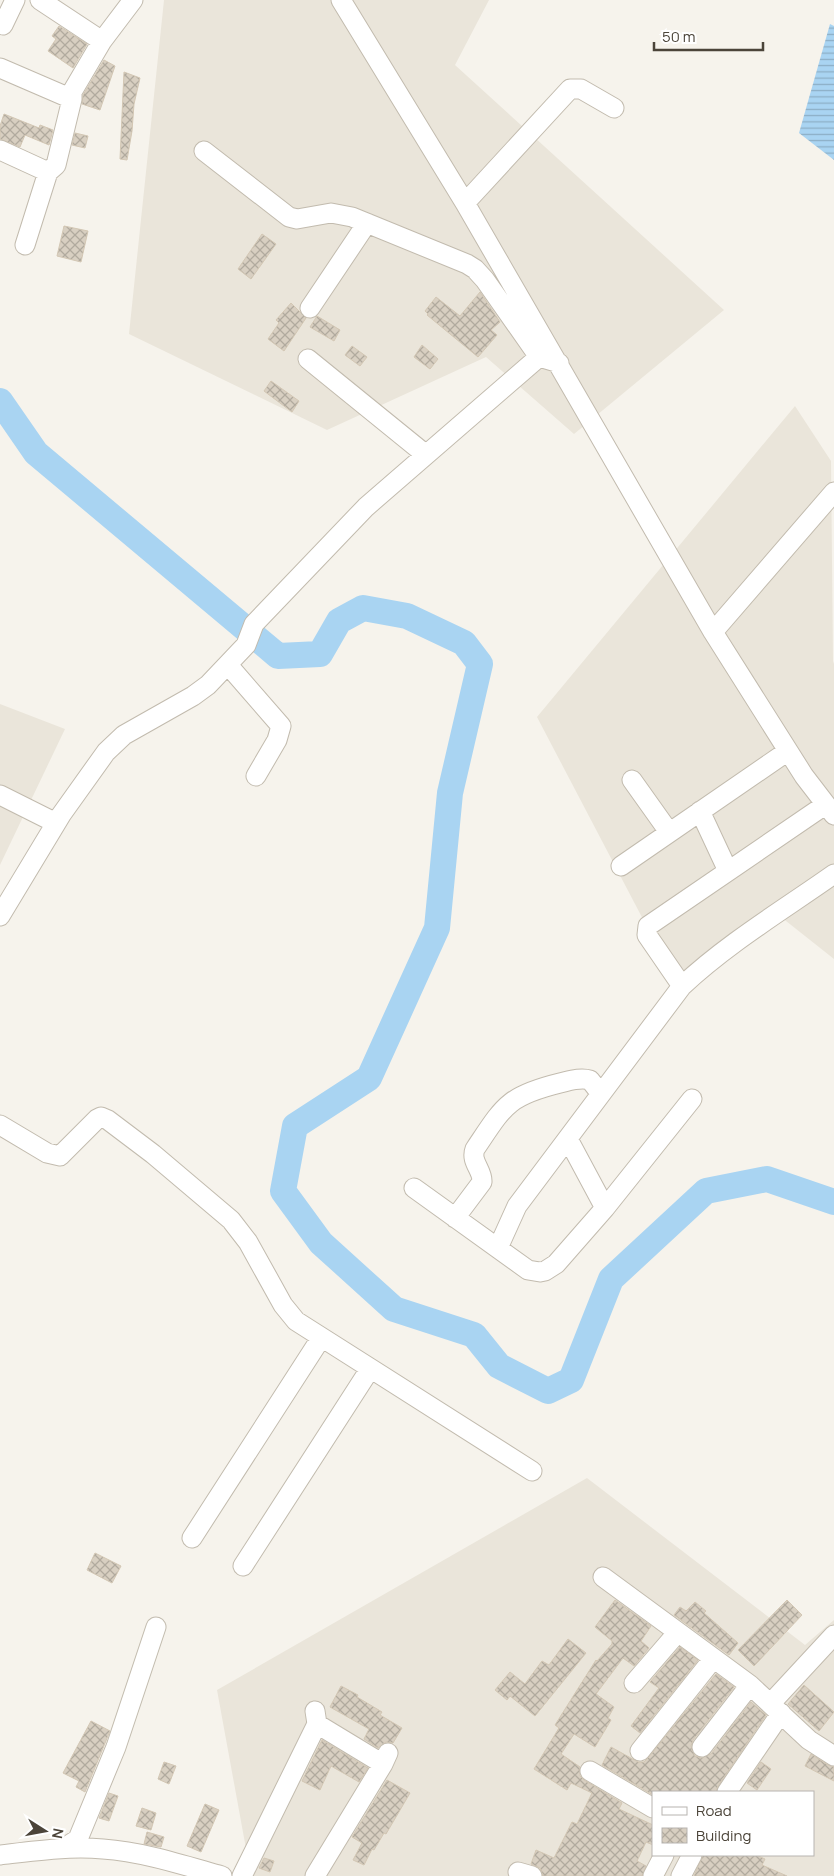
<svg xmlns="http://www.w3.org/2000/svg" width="834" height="1876" font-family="Manrope,sans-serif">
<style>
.residential{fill:#eae5da;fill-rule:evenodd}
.water{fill:url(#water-rules)}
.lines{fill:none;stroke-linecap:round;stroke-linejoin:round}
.river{stroke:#a9d4f2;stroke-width:26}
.building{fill:url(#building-cross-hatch);stroke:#d3c7b4}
.minor-casing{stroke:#c2bbae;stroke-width:21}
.minor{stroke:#fff;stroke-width:19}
</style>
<defs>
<pattern id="water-rules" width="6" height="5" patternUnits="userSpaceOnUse" patternTransform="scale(1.25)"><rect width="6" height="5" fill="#a9d4f2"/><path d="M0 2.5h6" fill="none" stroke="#8caec5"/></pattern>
<pattern id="building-cross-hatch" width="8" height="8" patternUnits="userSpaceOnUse" patternTransform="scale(1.25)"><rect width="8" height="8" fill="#d8cfc1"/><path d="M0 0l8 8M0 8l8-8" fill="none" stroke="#b1aa9e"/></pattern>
</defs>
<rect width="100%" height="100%" fill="#f6f3ec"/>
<path class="residential" d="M 164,0 L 489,0 L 455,65 L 724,310 L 574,434 L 486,357 L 327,430 L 129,334 Z
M 795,406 L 831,461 L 833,661 L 834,664 L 834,959 L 781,917 L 678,986 L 537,717 Z
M 0,704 L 65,729 L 0,865 Z
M 587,1478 L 805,1645 L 834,1620 L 834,1876 L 251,1876 L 217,1690 ZM 653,1792 L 813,1792 L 813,1855 L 653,1855 Z"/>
<path class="water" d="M 830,24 L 834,26 L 834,160 L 799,133 Z"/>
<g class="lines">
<path class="river" d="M 0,401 L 36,453 L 278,656 L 320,654 L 339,621 L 363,608 L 407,616 L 464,643 L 480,664 L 450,793 L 437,928 L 369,1078 L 295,1126 L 283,1191 L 321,1243 L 394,1309 L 474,1335 L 499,1366 L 548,1391 L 571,1380 L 611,1279 L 706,1191 L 767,1179 L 834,1202"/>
</g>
<path class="building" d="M 59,26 L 87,44 L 73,68 L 48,51 L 56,39 L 52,36 Z
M 104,60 L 115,66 L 100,110 L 82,104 L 83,95 Z
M 124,72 L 140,78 L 134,104 L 132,131 L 127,160 L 120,159 Z
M 4,114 L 39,128 L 40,125 L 53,130 L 49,145 L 25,135 L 20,147 L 0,139 L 0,126 Z
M 75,133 L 88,136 L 85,148 L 72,145 Z
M 64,226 L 88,231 L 81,262 L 57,256 Z
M 262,234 L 276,244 L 251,279 L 238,269 Z
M 480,292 L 500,322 L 491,330 L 497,335 L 478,357 L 427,315 L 428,314 L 425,311 L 436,297 L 460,316 Z
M 291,303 L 306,318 L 284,351 L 268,339 L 279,323 L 276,320 Z
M 317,316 L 340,330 L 334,341 L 310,327 Z
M 422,345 L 438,359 L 430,369 L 414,357 Z
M 352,346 L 367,357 L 360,366 L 345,355 Z
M 271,381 L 299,401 L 292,412 L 264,391 Z
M 95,1553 L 121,1566 L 112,1583 L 87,1570 Z
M 615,1600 L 651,1626 L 641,1641 L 649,1648 L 634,1666 L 623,1658 L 596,1694 L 614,1707 L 608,1718 L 611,1720 L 595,1747 L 574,1734 L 561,1754 L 580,1767 L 580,1776 L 584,1780 L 622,1803 L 619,1809 L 653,1825 L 653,1845 L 646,1842 L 637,1861 L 646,1866 L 642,1876 L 543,1876 L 540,1868 L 531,1864 L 536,1850 L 554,1858 L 572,1822 L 577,1824 L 592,1793 L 571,1783 L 567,1790 L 534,1769 L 559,1728 L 555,1725 L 596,1660 L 597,1661 L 612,1644 L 612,1641 L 595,1627 Z
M 787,1600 L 802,1615 L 754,1666 L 738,1650 Z
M 695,1602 L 706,1611 L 704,1613 L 738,1643 L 729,1655 L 674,1615 L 680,1607 L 686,1611 Z
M 568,1639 L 586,1653 L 535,1716 L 510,1696 L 507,1700 L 495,1690 L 510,1672 L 525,1684 L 542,1661 L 549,1665 Z
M 680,1647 L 698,1660 L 640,1733 L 631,1726 L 659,1688 L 650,1682 Z
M 716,1674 L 734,1687 L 693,1740 L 691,1746 L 695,1756 L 701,1758 L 711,1754 L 751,1702 L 766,1715 L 718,1786 L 716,1792 L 653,1792 L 653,1795 L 602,1765 L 611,1747 L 638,1762 L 644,1762 L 648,1758 Z
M 804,1685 L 834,1712 L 819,1731 L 788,1704 Z
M 341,1686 L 358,1695 L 357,1697 L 382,1712 L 380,1715 L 402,1728 L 393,1743 L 386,1742 L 378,1748 L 364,1739 L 369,1729 L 330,1707 Z
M 91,1721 L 110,1731 L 85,1792 L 76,1787 L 79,1781 L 63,1773 Z
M 322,1740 L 368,1768 L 359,1782 L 331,1766 L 320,1790 L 302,1781 Z
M 811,1754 L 828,1765 L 834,1767 L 834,1781 L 805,1766 Z
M 164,1762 L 176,1766 L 169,1784 L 158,1779 Z
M 761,1762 L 771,1769 L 757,1790 L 747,1783 Z
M 387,1780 L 410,1793 L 386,1834 L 384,1833 L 374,1850 L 372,1849 L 364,1865 L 353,1860 L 362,1843 L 352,1837 Z
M 109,1793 L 118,1796 L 109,1821 L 99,1818 Z
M 205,1804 L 219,1810 L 201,1852 L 187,1846 Z
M 142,1808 L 156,1813 L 151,1830 L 136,1826 Z
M 147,1832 L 164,1837 L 161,1847 L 144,1844 Z
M 703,1855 L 756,1855 L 765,1859 L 762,1865 L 787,1876 L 694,1876 Z
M 264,1858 L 274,1861 L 270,1872 L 259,1868 Z"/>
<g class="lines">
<defs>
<path id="minor" d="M 40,0 L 102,41
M 341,0 L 465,203 L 713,632 L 804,776 L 834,815
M 3,25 L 15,0
M 0,68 L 72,99
M 0,150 L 48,172
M 204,151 L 289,217 L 297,219 L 331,213 L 352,217 L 467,264 L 475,269 L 485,280 L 539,357
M 465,203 L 570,89 L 581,89 L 614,108
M 25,245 L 48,172 L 56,165 L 72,99 L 72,92 L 102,41 L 133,0
M 310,308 L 367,223
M 308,359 L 425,454
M 713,632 L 834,492
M 228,665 L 281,726 L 277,740 L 256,776
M 632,780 L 669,832
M 0,795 L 56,823
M 700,811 L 728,871
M 621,866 L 788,751
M 0,916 L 61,815 L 106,752 L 124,735 L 193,696 L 208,685 L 246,645 L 254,624 L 366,507 L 539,357 L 559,363
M 682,986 L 647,935 L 648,926 L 825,805
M 0,1125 L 47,1153 L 60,1156 L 97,1119 L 101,1117 L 108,1120 L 153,1154 L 231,1220 L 248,1242 L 283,1305 L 296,1321 L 532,1471
M 568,1139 L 605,1208
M 414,1188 L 528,1270 L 540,1272 L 545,1271 L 556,1264 L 605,1208 L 692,1099
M 455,1218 L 482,1182 C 483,1170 470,1162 475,1149 C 504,1106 507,1096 560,1083 C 569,1081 580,1077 590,1080 L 601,1094
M 498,1248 L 517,1206 L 682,986 C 728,943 783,910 834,874
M 192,1538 L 321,1338
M 243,1566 L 370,1369
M 603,1577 L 750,1685 L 809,1740 L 834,1756
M 634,1683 L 678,1632
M 771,1703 L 834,1635
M 317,1724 L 383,1764
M 702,1747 L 750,1685
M 640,1751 L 713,1659
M 590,1771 L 653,1808
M 727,1792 L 781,1713
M 64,1848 L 78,1839 L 116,1747 L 156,1627
M 0,1855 C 34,1851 68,1846 103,1849 C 144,1852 183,1865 222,1876
M 518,1872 L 532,1876
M 242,1876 L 317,1724 L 315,1711
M 315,1876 L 383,1764 L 388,1753
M 653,1876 L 664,1855
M 681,1876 L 692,1855"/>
</defs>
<use href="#minor" class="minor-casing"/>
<use href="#minor" class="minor"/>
</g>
<rect x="652" y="1791" width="162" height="65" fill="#ffffff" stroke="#b7b4b0"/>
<rect x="662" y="1807" width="25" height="8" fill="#ffffff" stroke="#b7b4b0"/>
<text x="696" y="1816" font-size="15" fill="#4b4439">Road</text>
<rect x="662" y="1828" width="25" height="15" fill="url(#building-cross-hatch)" stroke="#b7b4b0"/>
<text x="696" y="1841" font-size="15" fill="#4b4439">Building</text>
<g transform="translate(45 1831) rotate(101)" stroke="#ffffff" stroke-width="4" paint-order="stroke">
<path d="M0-4L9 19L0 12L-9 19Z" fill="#4b4439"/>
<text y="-8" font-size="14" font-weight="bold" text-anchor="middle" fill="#4b4439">N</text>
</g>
<path d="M654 42v8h109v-8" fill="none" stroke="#4b4439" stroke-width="2.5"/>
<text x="662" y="42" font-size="15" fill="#4b4439" stroke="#ffffff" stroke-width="4" paint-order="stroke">50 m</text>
</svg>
